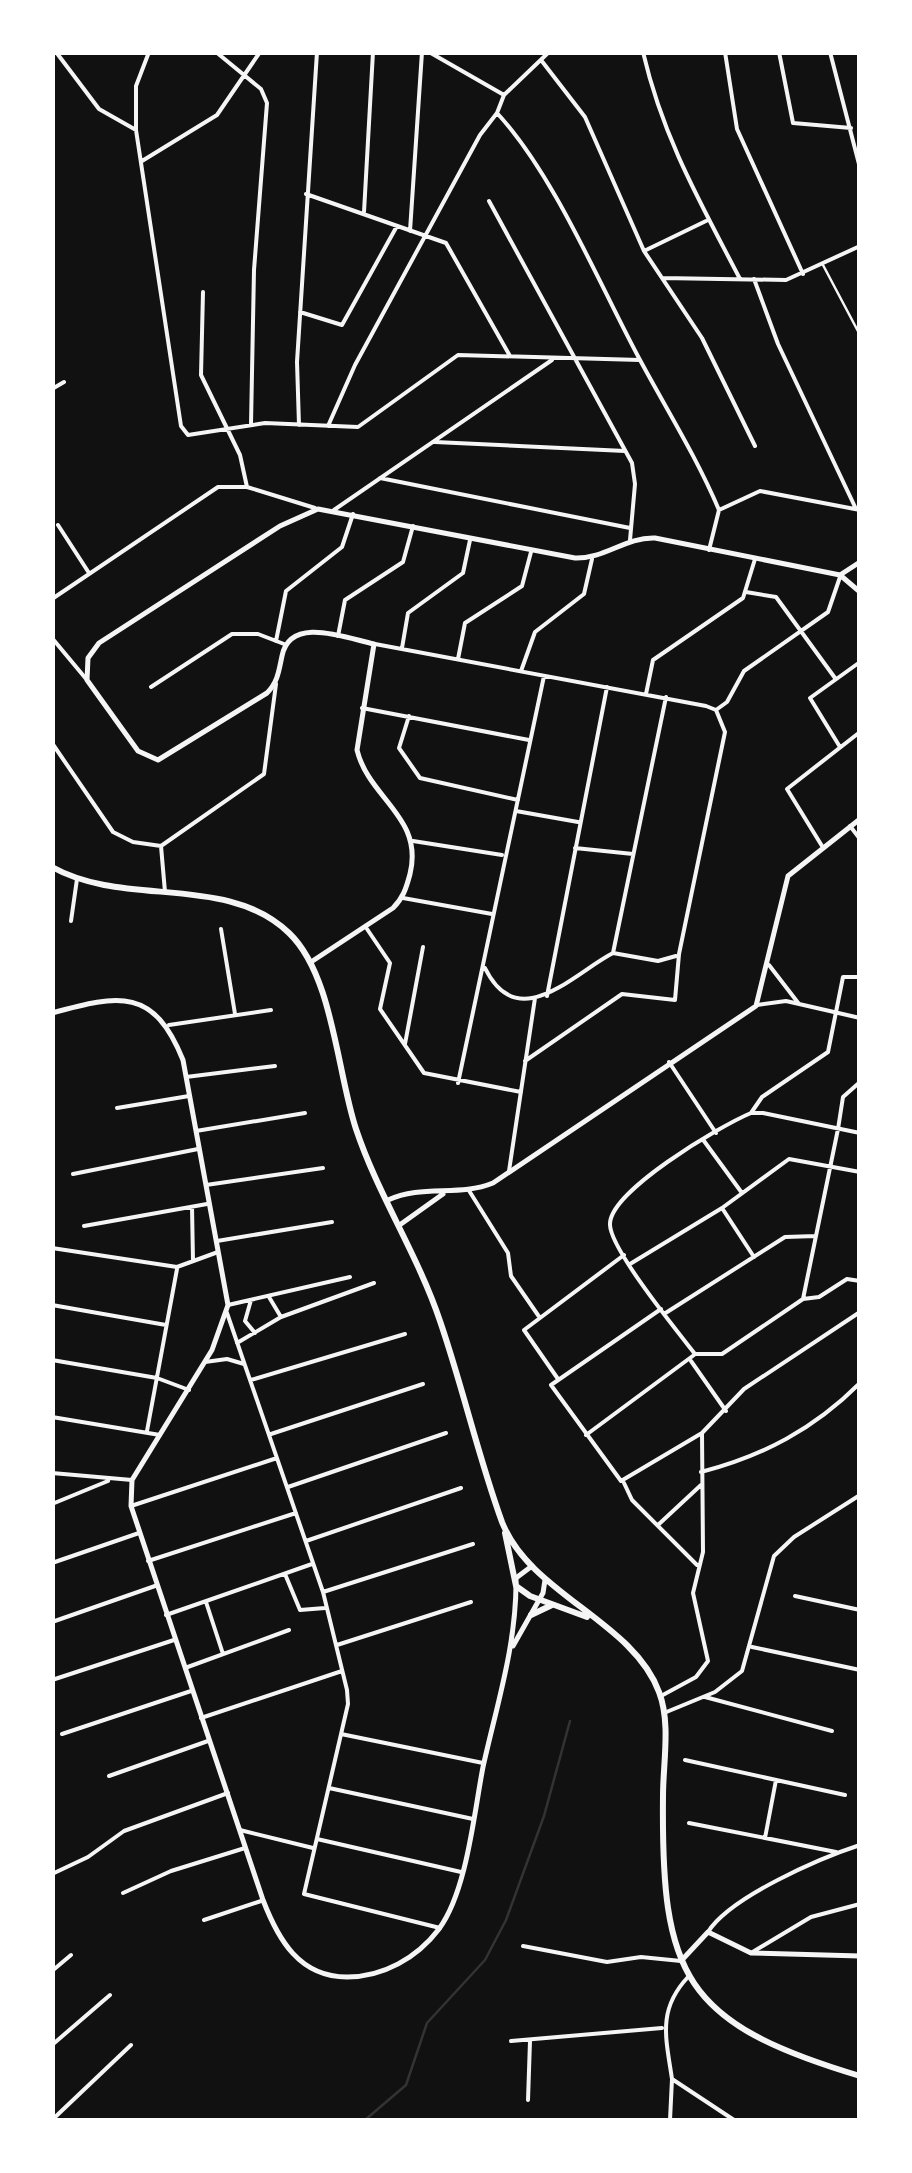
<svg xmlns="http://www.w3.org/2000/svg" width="912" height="2173" font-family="'Roboto Condensed',sans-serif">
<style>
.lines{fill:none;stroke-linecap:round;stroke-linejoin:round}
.stream{stroke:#333;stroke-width:2.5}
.service{stroke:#f5f5f5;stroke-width:2.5}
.minor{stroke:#f5f5f5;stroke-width:4}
.tertiary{stroke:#f5f5f5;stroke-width:5}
.secondary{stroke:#f5f5f5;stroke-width:6}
</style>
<rect width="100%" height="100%" fill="#111"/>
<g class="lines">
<path class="stream" d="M 365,2120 L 406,2085 L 427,2023 L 485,1960 L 506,1920 L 544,1816 L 570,1721"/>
<path class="service" d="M 823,265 L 860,335"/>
<path class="minor" d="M 56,52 L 99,109 L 136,130
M 149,52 L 136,86 L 136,130 L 181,426 L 188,435 L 265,423 L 358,427 L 458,355 L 640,360
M 216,52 L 261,89 L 267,103 L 254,270 L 251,424
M 429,52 L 504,95
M 643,52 C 663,138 700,202 740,279
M 725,52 L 737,129 L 803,274
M 779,52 L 793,123 L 851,128
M 830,52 L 860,168
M 541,60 L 585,117 L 644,251 L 702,338 L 755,446
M 497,113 C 555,176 599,284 640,360 C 667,410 697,458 719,510
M 142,161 L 217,115 L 260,52
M 306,194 L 446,243 L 510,356
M 489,201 L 632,463 L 635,484 L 630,540
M 364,212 L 373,52
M 410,231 L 422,52
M 644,251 L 706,221
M 662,278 L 786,280 L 860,246
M 754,279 L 778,344 L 856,509
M 203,292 L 201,375 L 240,455 L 247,487
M 300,312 L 342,325 L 397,226
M 52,389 L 64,382
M 299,425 L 297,362 L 317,52
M 328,426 L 355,365 L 480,135 L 497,113 L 504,95 L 549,52
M 435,442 L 625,451
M 380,478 L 630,528
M 334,510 L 552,360
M 58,525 L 89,573
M 709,550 L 719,510 L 760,491 L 860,510
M 746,592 L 776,597 L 835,678
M 52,599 L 218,487 L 247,487 L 315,508
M 338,636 L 345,600 L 403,562 L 413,526
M 52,638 L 87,680
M 276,641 L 286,591 L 342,547 L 353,514
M 375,644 L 706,706 L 716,710 L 725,732 L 679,954 L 675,1000 L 622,994 L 525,1061
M 402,648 L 408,613 L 463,573 L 470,540
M 458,659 L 465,623 L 522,586 L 531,552
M 521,671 L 535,632 L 584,594 L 592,559
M 151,687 L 232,634 L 258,634 L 284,644
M 646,694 L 653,660 L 743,598 L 755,559
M 362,708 L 529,740
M 716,710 L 727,702 L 744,671 L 828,612 L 840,577
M 409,716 L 399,748 L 420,778 L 518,800
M 52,743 L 113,832 L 133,842 L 161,846 L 264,774 L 276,684
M 840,747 L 810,698 L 860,662
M 516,811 L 578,822
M 850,826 L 860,839
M 413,841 L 502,855
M 161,846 L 165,892
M 822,846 L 787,789 L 860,732
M 575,848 L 633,854
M 403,898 L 492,914
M 71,921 L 77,879
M 221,929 L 235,1014
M 367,929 L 390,963 L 380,1009 L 424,1073 L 521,1092
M 613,953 L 666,697
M 769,965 L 799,1004
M 485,968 C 518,1036 574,973 613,953 L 658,961 L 676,956
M 547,996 L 607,687
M 757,1005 L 786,1001 L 860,1018
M 169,1025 L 271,1010
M 405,1044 L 423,947
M 669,1062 L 716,1133
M 186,1077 L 275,1066
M 860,1082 L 843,1097 L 838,1129 L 803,1299 L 722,1354 L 695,1354 C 677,1331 611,1250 610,1225 C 608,1192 720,1126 751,1113 L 763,1113 L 860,1133
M 458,1083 L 544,676
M 117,1108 L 189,1096
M 751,1113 L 762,1097 L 828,1052 L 843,977 L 860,977
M 196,1131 L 305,1113
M 704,1141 L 742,1193
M 509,1171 L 535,998
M 73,1174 L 198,1149
M 206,1185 L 323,1168
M 468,1189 L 508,1253 L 511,1276 L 540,1318
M 192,1207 L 193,1261
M 722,1208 L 754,1257
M 84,1226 L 207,1204
M 217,1241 L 332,1222
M 52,1248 L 177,1267 L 218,1252
M 630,1264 L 722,1208 L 789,1159 L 860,1172
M 803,1299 L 819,1297 L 847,1279 L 860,1281
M 251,1300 L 245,1321 L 255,1333
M 52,1305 L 166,1325
M 228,1305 L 350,1277
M 661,1309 L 551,1385 L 621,1481 L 702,1433 L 744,1389 L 860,1312
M 227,1313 L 323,1592 L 347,1690 L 348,1704 L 304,1894 L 440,1928
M 664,1314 L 785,1237 L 816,1236
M 281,1317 L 374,1283
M 237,1343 L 281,1317 L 269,1297
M 52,1360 L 157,1378 L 189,1390
M 691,1361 L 726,1411
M 205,1362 L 227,1359 L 244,1364
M 558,1379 L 524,1330 L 624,1255
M 251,1380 L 405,1334
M 52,1417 L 160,1435
M 147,1431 L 177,1269
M 271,1434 L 423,1384
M 586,1435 L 694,1355
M 701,1472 C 763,1456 814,1429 860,1383
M 52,1473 L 132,1480
M 624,1483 L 632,1500 L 697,1565
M 288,1487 L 446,1433
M 52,1504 L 108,1481
M 131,1506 L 277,1458
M 658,1525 L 701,1485
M 306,1541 L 461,1488
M 148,1561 L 296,1513
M 52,1563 L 139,1533
M 285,1574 L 300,1610 L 325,1608
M 323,1592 L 473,1544
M 795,1596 L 860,1610
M 206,1602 L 223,1654
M 166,1615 L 312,1564
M 52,1622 L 155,1586
M 337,1645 L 471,1602
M 752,1647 L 860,1670
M 185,1668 L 289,1630
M 52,1680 L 174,1640
M 661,1696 L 696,1677 L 708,1661 L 693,1593 L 703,1552 L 702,1433
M 705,1697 L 832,1731
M 664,1713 L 715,1692 L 742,1671 L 774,1556 L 794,1537 L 860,1495
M 201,1718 L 342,1671
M 62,1734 L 191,1691
M 341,1734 L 483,1763
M 685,1760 L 845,1795
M 109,1776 L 208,1741
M 329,1788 L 473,1819
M 689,1823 L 836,1852
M 240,1830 L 313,1848
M 765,1838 L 776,1780
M 317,1839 L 461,1872
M 52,1874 L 88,1857 L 124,1831 L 228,1793
M 123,1893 L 171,1871 L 245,1848
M 204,1920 L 261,1901
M 708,1932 C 730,1897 820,1858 860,1845
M 523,1946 L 607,1962 L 641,1957 L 681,1961
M 751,1953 L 811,1917 L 860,1904
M 52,1971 L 71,1955
M 688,1977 C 657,2010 666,2038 672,2079 L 734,2120
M 511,2041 L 662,2028
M 52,2045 L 110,1995
M 528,2100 L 530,2041
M 52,2120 L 131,2045
M 670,2120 L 672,2079"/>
<path class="tertiary" d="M 840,575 L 860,562
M 311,962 L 393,908 C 403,898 406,889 410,874 C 424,817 369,799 357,750 L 374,644 C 346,638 290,615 282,656 C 279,670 278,682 267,693 L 158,760 L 138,751 L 87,680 L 88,658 L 99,643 L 280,526 L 318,509 L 575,558 C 605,559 625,537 655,538 L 840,575 L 860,592
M 52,1013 C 120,994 154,988 183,1060 L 228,1305 L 212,1350 L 132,1480 L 131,1506 L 263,1900 C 278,1939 299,1977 347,1977 C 383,1977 417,1958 439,1929 C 467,1891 474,1813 483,1767 C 497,1704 517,1643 516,1578 L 532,1566
M 388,1200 C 422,1184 459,1197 493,1183 L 756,1006 L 788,876 L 860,819
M 401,1224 L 443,1194
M 513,1646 L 543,1593 L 545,1580
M 681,1961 L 708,1932 L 751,1953 L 860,1956"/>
<path class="secondary" d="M 52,867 C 125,908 227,873 289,933 C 333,975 337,1072 356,1129 C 378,1195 418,1255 440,1321 C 463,1388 478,1456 502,1522 C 530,1594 633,1621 659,1692 C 671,1723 663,1763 663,1796 C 661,1976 683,2023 860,2076
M 505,1533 L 516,1586 L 530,1596 L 587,1617
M 531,1615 L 552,1605"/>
</g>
<rect width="912" height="2173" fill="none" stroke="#ffffff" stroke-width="110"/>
</svg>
